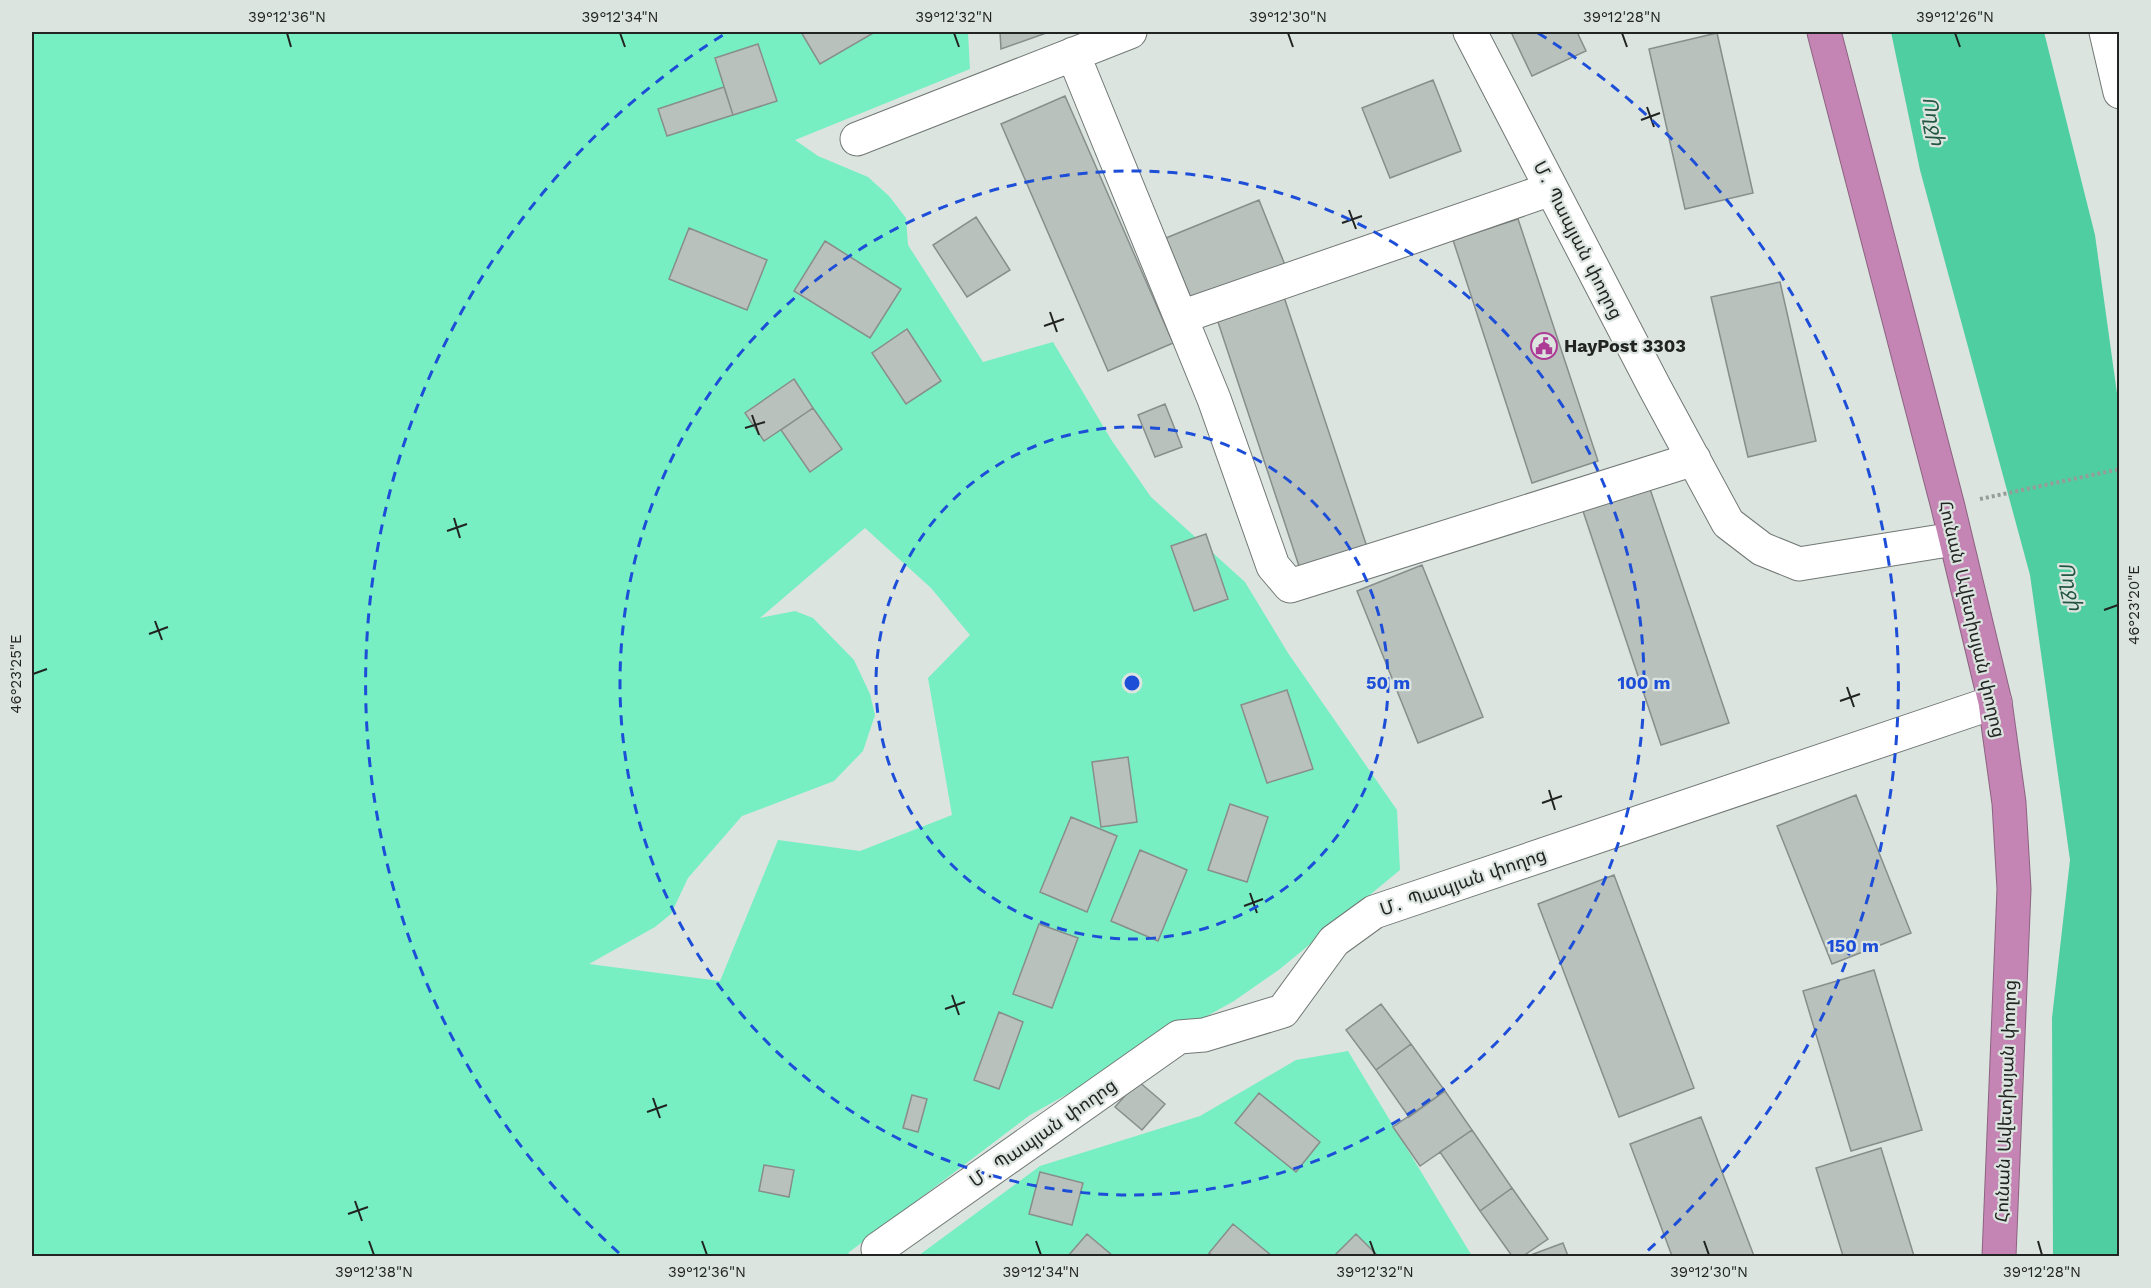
<svg xmlns="http://www.w3.org/2000/svg" width="2151" height="1288" font-family="'Work Sans','Noto Sans Armenian',sans-serif">
<style>
.green{fill:#77efc2;fill-rule:evenodd}
.water{fill:#4fcea2}
.building{fill:#b9c1bd;stroke:#878e8b;stroke-width:1.5}
.lines{fill:none;stroke-linecap:round;stroke-linejoin:round}
.minor-casing{stroke:#717875;stroke-width:35}
.highway-casing{stroke:#8c6381;stroke-width:35}
.path{stroke:#969d99;stroke-width:4;stroke-dasharray:3 3;stroke-linecap:butt}
.minor{stroke:#fff;stroke-width:33}
.highway{stroke:#c585b4;stroke-width:33}
.ticks{fill:none;stroke:#212422;stroke-width:2}
.ring{fill:none;stroke:#1d4ed8;stroke-width:3;stroke-dasharray:10 8}
.labels{text-anchor:middle;stroke-width:4.5;stroke-linejoin:round;paint-order:stroke}
.street-label{font-size:18px;fill:#212422;stroke:#dce4e0}
.poi-label{font-size:18px;font-weight:bold;fill:#212422;stroke:#dce4e0;text-anchor:start}
.water-label{font-size:20px;font-style:italic;fill:#225543;stroke:#dce4e0}
.centre{fill:#1d4ed8;stroke:#dce4e0;stroke-width:3}
.ring-label{font-size:18px;text-anchor:middle;font-weight:bold;fill:#1d4ed8;stroke:#dce4e0;stroke-width:4.5;stroke-linejoin:round;paint-order:stroke}
.neatline{fill:none;stroke:#212422;stroke-width:2}
.ticks-label{font-size:15px;text-anchor:middle;fill:#212422}
</style>
<rect width="100%" height="100%" fill="#dce4e0"/>
<path class="green" d="M 32,32 L 968,32 L 970,69 L 795,140 L 818,156 L 868,177 L 889,196 L 906,218 L 908,245 L 983,362 L 1053,342 L 1112,441 L 1151,497 L 1245,582 L 1288,653 L 1397,810 L 1400,870 L 1280,969 L 1234,1001 L 1030,1115 L 848,1253 L 853,1256 L 32,1256 ZM 865,528 L 931,588 L 970,635 L 928,678 L 952,815 L 860,851 L 778,840 L 720,981 L 589,964 L 655,927 L 671,914 L 688,878 L 742,816 L 834,781 L 863,751 L 875,715 L 870,694 L 854,660 L 813,618 L 795,611 L 760,618 Z
M 1348,1051 L 1472,1256 L 918,1256 L 1040,1166 L 1200,1116 L 1296,1060 Z"/>
<path class="water" d="M 1891,32 L 2044,32 L 2095,235 L 2120,415 L 2119,1256 L 2053,1256 L 2052,1018 L 2070,860 L 2030,575 L 1920,170 Z"/>
<path class="building" d="M 801,32 L 875,32 L 820,64 Z
M 1000,32 L 1049,32 L 1001,49 Z
M 1511,32 L 1577,32 L 1586,51 L 1532,76 Z
M 1717,33 L 1753,193 L 1685,209 L 1649,49 Z
M 758,44 L 777,101 L 733,115 L 715,58 Z
M 1433,80 L 1461,151 L 1390,178 L 1362,108 Z
M 724,87 L 733,115 L 667,136 L 658,109 Z
M 1065,96 L 1173,343 L 1108,371 L 1001,124 Z
M 1259,200 L 1285,265 L 1193,303 L 1166,238 Z
M 976,217 L 1010,270 L 967,297 L 933,245 Z
M 1518,219 L 1598,461 L 1532,483 L 1453,240 Z
M 689,228 L 767,260 L 747,310 L 669,279 Z
M 825,241 L 901,289 L 870,338 L 794,291 Z
M 1780,282 L 1816,441 L 1748,457 L 1711,297 Z
M 1282,291 L 1367,547 L 1300,569 L 1215,313 Z
M 907,329 L 941,381 L 906,404 L 872,353 Z
M 794,379 L 813,408 L 764,441 L 745,413 Z
M 1165,404 L 1182,447 L 1155,457 L 1138,415 Z
M 813,408 L 842,449 L 810,472 L 781,430 Z
M 1649,486 L 1729,723 L 1661,745 L 1582,508 Z
M 1206,534 L 1228,599 L 1194,611 L 1171,546 Z
M 1422,565 L 1483,717 L 1418,743 L 1357,591 Z
M 1287,690 L 1313,769 L 1267,783 L 1241,705 Z
M 1128,757 L 1137,822 L 1101,827 L 1092,762 Z
M 1856,795 L 1911,933 L 1832,964 L 1777,826 Z
M 1230,804 L 1268,817 L 1247,882 L 1208,870 Z
M 1071,817 L 1117,836 L 1087,912 L 1040,892 Z
M 1140,850 L 1187,870 L 1158,941 L 1111,921 Z
M 1614,875 L 1694,1088 L 1619,1117 L 1538,904 Z
M 1039,924 L 1078,938 L 1052,1008 L 1013,994 Z
M 1874,970 L 1922,1130 L 1851,1151 L 1803,991 Z
M 1381,1004 L 1411,1044 L 1376,1070 L 1346,1030 Z
M 999,1012 L 1023,1022 L 999,1089 L 974,1080 Z
M 1411,1044 L 1445,1091 L 1409,1117 L 1376,1070 Z
M 1138,1081 L 1165,1104 L 1142,1130 L 1115,1107 Z
M 1445,1091 L 1472,1130 L 1420,1166 L 1393,1127 Z
M 1259,1093 L 1320,1142 L 1296,1172 L 1235,1123 Z
M 912,1095 L 927,1099 L 918,1132 L 903,1128 Z
M 1701,1117 L 1754,1256 L 1672,1256 L 1630,1144 Z
M 1472,1130 L 1512,1188 L 1480,1211 L 1440,1152 Z
M 1881,1148 L 1914,1256 L 1843,1256 L 1816,1168 Z
M 764,1165 L 794,1170 L 789,1197 L 759,1191 Z
M 1040,1172 L 1083,1183 L 1072,1225 L 1029,1214 Z
M 1512,1188 L 1548,1239 L 1523,1256 L 1512,1256 L 1480,1211 Z
M 1233,1224 L 1272,1256 L 1213,1256 L 1209,1253 Z
M 1087,1234 L 1113,1256 L 1068,1256 Z
M 1356,1234 L 1378,1256 L 1334,1256 Z
M 1563,1243 L 1568,1256 L 1528,1256 Z"/>
<g class="lines">
<defs>
<path id="minor" d="M 1470,32 L 1655,388 L 1728,523 L 1762,549 L 1799,564 L 1954,539
M 2106,32 L 2120,92
M 1073,54 L 1214,399 L 1273,566 L 1290,586 L 1694,459
M 857,139 L 1130,32
M 1181,317 L 1551,189
M 878,1249 L 1179,1037 L 1204,1035 L 1283,1011 L 1334,941 L 1374,912 L 1995,702"/>
<path id="highway" d="M 1824,32 L 1948,507 L 1995,702 L 2009,803 L 2014,889 L 1999,1256"/>
</defs>
<use href="#minor" class="minor-casing"/>
<use href="#highway" class="highway-casing"/>
<path class="path" d="M 1980,499 L 2120,469"/>
<use href="#minor" class="minor"/>
<use href="#highway" class="highway"/>
</g>
<path class="ticks" d="M 287,33 L 291,47M 620,33 L 625,47M 954,33 L 959,47M 1288,33 L 1293,47M 1622,33 L 1627,47M 1955,33 L 1960,47M 1647,107 L 1654,127M 1641,120 L 1660,113M 1349,210 L 1356,229M 1342,223 L 1362,216M 1050,312 L 1057,332M 1044,326 L 1064,319M 752,415 L 759,435M 745,428 L 765,422M 454,518 L 460,538M 447,531 L 467,524M 2104,610 L 2118,605M 155,621 L 162,640M 149,634 L 168,627M 33,674 L 47,669M 1847,687 L 1854,707M 1840,701 L 1860,694M 1549,790 L 1555,810M 1542,803 L 1562,796M 1250,893 L 1257,913M 1244,906 L 1263,899M 952,995 L 959,1015M 945,1009 L 965,1002M 653,1098 L 660,1118M 647,1112 L 667,1105M 355,1201 L 362,1221M 348,1214 L 368,1207M 369,1241 L 374,1255M 702,1241 L 707,1255M 1036,1241 L 1041,1255M 1370,1241 L 1375,1255M 1704,1241 L 1709,1255M 2038,1241 L 2042,1255"/>
<g class="ring">
<circle cx="1132" cy="683" r="256"/>
<circle cx="1132" cy="683" r="512"/>
<path d="M619 1253A767 767 0 0 1 726 33M1538 33A767 767 0 0 1 1645 1253"/>
</g>
<defs>
<symbol id="civic-ring" viewBox="-11 -11 22 22"><circle r="9.5" fill="#dce4e0" stroke="#ad3b95" stroke-width="1.5"/><path d="M-.6-6.5H3V-4.5H.6V-3L4-1V1h2V6H-6V1h2V-1L-.6-3ZM-1.2 2.5V6h2.4V2.5Z" fill="#ad3b95"/></symbol>
</defs>
<g fill-rule="evenodd">
<use href="#civic-ring" x="1529" y="331" width="30" height="30"/>
</g>
<g class="labels">
<g class="street-label">
<text transform="translate(1578 240) rotate(63)" y="6">Մ․ Պապյան փողոց</text>
<text transform="translate(1972 619) rotate(77)" y="6">Հունան Ավետիսյան փողոց</text>
<text transform="translate(1463 882) rotate(-19)" y="6">Մ․ Պապյան փողոց</text>
<text transform="translate(2006 1101) rotate(-88)" y="6">Հունան Ավետիսյան փողոց</text>
<text transform="translate(1043 1133) rotate(-35)" y="6">Մ․ Պապյան փողոց</text>
</g>
<g class="poi-label">
<text x="1564" y="352">HayPost 3303</text>
</g>
<g class="water-label">
<text transform="translate(1934 121) rotate(79)" y="7">Ողջի</text>
<text transform="translate(2071 586) rotate(77)" y="7">Ողջի</text>
</g>
</g>
<circle cx="1132" cy="683" r="9" class="centre"/>
<g class="ring-label">
<text x="1388" y="689">50 m</text>
<text x="1644" y="689">100 m</text>
<text x="1853" y="952">150 m</text>
</g>
<rect width="2151" height="1288" fill="none" stroke="#dce4e0" stroke-width="66"/>
<rect x="33" y="33" width="2085" height="1222" class="neatline"/>
<g class="ticks-label">
<text x="287" y="22">39°12'36"N</text>
<text x="620" y="22">39°12'34"N</text>
<text x="954" y="22">39°12'32"N</text>
<text x="1288" y="22">39°12'30"N</text>
<text x="1622" y="22">39°12'28"N</text>
<text x="1955" y="22">39°12'26"N</text>
<text transform="translate(2134 605) rotate(-90)" y="5">46°23'20"E</text>
<text transform="translate(16 674) rotate(-90)" y="5">46°23'25"E</text>
<text x="374" y="1277">39°12'38"N</text>
<text x="707" y="1277">39°12'36"N</text>
<text x="1041" y="1277">39°12'34"N</text>
<text x="1375" y="1277">39°12'32"N</text>
<text x="1709" y="1277">39°12'30"N</text>
<text x="2042" y="1277">39°12'28"N</text>
</g>
</svg>
